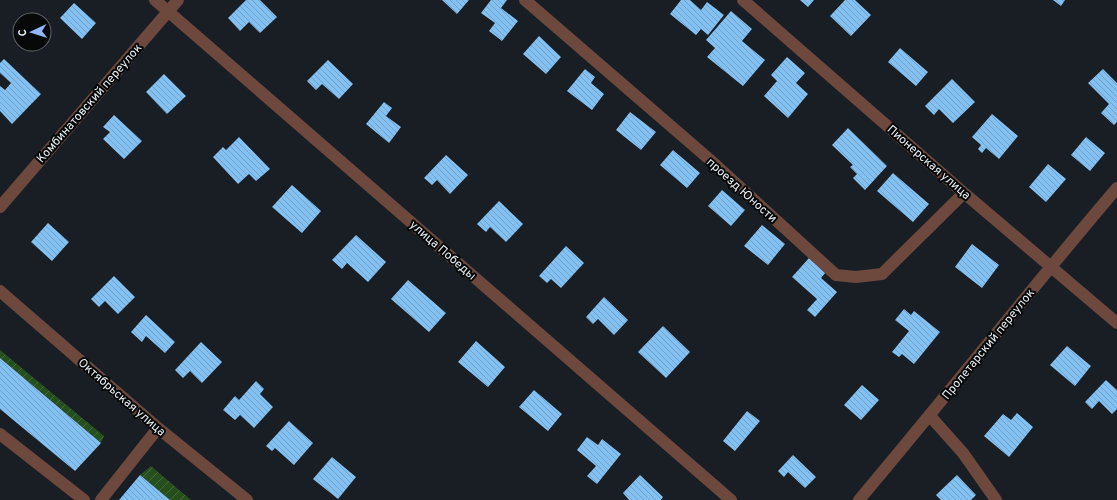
<svg xmlns="http://www.w3.org/2000/svg" width="1117" height="500" font-family="Overpass,sans-serif">
<style>
.garden{fill:url(#garden-furrows)}
.building{fill:url(#building-back-hatch)}
.lines{fill:none;stroke-linecap:round;stroke-linejoin:round}
.minor{stroke:#6c483d;stroke-width:12}
.labels{text-anchor:middle;stroke-width:4;stroke-linejoin:round;paint-order:stroke}
.street-label{font-size:12px;fill:#e9eef2;stroke:#06080a}
</style>
<defs>
<pattern id="garden-furrows" width="10" height="10" patternUnits="userSpaceOnUse"><rect width="10" height="10" fill="#264f1d"/><path d="M-1 1l2-2M0 10L10 0M9 11l2-2" fill="none" stroke="#46693e"/></pattern>
<pattern id="building-back-hatch" width="6" height="6" patternUnits="userSpaceOnUse"><rect width="6" height="6" fill="#84c1f3"/><path d="M-1 5l2 2M0 0l6 6M5-1l2 2" fill="none" stroke="#74a2c8"/></pattern>
</defs>
<rect width="100%" height="100%" fill="#181e24"/>
<path class="garden" d="M 0,350 L 104,436 L 101,443 L 0,358 Z
M 151,466 L 191,500 L 170,500 L 140,475 Z"/>
<path class="building" d="M 246,0 L 260,0 L 277,17 L 260,33 L 249,22 L 240,31 L 228,18 Z
M 442,0 L 469,0 L 457,14 Z
M 491,0 L 507,0 L 501,8 L 518,21 L 502,41 L 489,31 L 495,23 L 481,13 Z
M 681,0 L 690,0 L 701,10 L 707,2 L 724,15 L 708,35 L 701,29 L 696,35 L 670,14 Z
M 800,0 L 814,0 L 808,7 Z
M 845,0 L 855,0 L 871,15 L 851,36 L 830,16 Z
M 1053,0 L 1065,0 L 1061,6 Z
M 74,3 L 96,23 L 82,39 L 60,18 Z
M 731,11 L 752,29 L 742,41 L 765,60 L 743,86 L 707,57 L 715,48 L 706,40 Z
M 539,36 L 561,57 L 546,74 L 523,54 Z
M 900,48 L 928,72 L 916,86 L 888,62 Z
M 787,57 L 805,73 L 796,83 L 808,94 L 788,118 L 764,96 L 777,81 L 771,75 Z
M 4,59 L 41,94 L 12,124 L 0,111 L 0,86 L 5,90 L 11,83 L 0,73 L 0,63 Z
M 328,60 L 353,84 L 339,99 L 322,84 L 316,90 L 307,81 Z
M 585,69 L 595,77 L 591,83 L 604,94 L 592,110 L 567,91 Z
M 1103,69 L 1117,83 L 1117,122 L 1114,125 L 1101,113 L 1109,104 L 1088,83 Z
M 164,74 L 186,96 L 167,114 L 146,92 Z
M 952,79 L 975,102 L 953,123 L 939,109 L 934,115 L 925,106 Z
M 384,102 L 392,108 L 386,116 L 401,127 L 389,143 L 366,124 Z
M 630,112 L 656,132 L 641,150 L 616,130 Z
M 992,114 L 1018,136 L 999,159 L 986,148 L 982,153 L 978,149 L 981,145 L 972,137 Z
M 114,115 L 142,141 L 124,159 L 103,139 L 110,132 L 103,127 Z
M 848,128 L 887,166 L 865,190 L 853,178 L 857,174 L 850,167 L 853,165 L 832,145 Z
M 239,137 L 270,169 L 256,181 L 249,174 L 238,184 L 213,157 L 223,147 L 226,150 Z
M 1086,137 L 1105,153 L 1090,171 L 1071,155 Z
M 673,150 L 700,173 L 687,188 L 660,165 Z
M 446,155 L 468,175 L 450,194 L 437,180 L 432,185 L 424,178 Z
M 1048,164 L 1066,179 L 1046,202 L 1029,187 Z
M 893,173 L 929,204 L 913,222 L 877,191 Z
M 292,185 L 321,211 L 302,233 L 272,207 Z
M 722,190 L 745,210 L 731,226 L 708,206 Z
M 499,201 L 523,224 L 506,242 L 490,227 L 486,232 L 477,224 Z
M 48,223 L 69,242 L 52,261 L 31,242 Z
M 762,225 L 785,244 L 768,265 L 744,246 Z
M 356,235 L 386,262 L 368,282 L 347,263 L 342,269 L 332,260 Z
M 972,244 L 999,265 L 982,288 L 955,267 Z
M 566,246 L 584,263 L 561,288 L 551,279 L 547,283 L 539,276 Z
M 809,258 L 826,272 L 821,278 L 837,292 L 815,317 L 807,310 L 817,299 L 792,277 Z
M 114,276 L 135,297 L 118,314 L 105,301 L 99,307 L 91,299 Z
M 408,280 L 446,313 L 429,332 L 391,299 Z
M 604,297 L 628,320 L 614,335 L 598,319 L 593,324 L 586,317 Z
M 904,309 L 911,315 L 914,311 L 940,332 L 914,364 L 902,354 L 899,357 L 892,352 L 909,331 L 895,320 Z
M 146,315 L 175,342 L 165,353 L 146,336 L 142,342 L 131,332 Z
M 663,326 L 690,352 L 666,378 L 638,352 Z
M 476,341 L 505,367 L 488,387 L 458,362 Z
M 201,342 L 222,362 L 202,383 L 190,371 L 183,378 L 175,370 Z
M 1067,346 L 1091,366 L 1075,386 L 1050,365 Z
M 0,358 L 101,443 L 75,471 L 0,409 Z
M 1106,380 L 1117,390 L 1117,409 L 1112,414 L 1099,401 L 1092,409 L 1085,402 Z
M 256,381 L 264,389 L 260,394 L 273,407 L 254,428 L 240,415 L 235,420 L 223,410 L 235,396 L 239,400 Z
M 862,385 L 879,400 L 861,420 L 844,405 Z
M 534,390 L 562,414 L 548,431 L 519,407 Z
M 747,411 L 760,421 L 735,451 L 723,441 Z
M 1017,413 L 1033,427 L 1009,457 L 984,436 L 1003,414 L 1011,420 Z
M 289,421 L 313,443 L 294,465 L 275,448 L 272,451 L 266,446 Z
M 587,437 L 598,445 L 602,439 L 621,454 L 597,484 L 587,476 L 596,466 L 577,450 Z
M 793,455 L 816,477 L 805,488 L 788,472 L 784,477 L 778,471 Z
M 332,457 L 356,477 L 338,499 L 313,479 Z
M 140,475 L 170,500 L 119,500 Z
M 640,475 L 663,497 L 661,500 L 629,500 L 623,493 Z
M 957,475 L 976,495 L 971,500 L 941,500 L 936,495 Z"/>
<g class="lines">
<path class="minor" d="M 155,0 L 731,500
M 525,0 L 709,159 L 836,275 L 856,277 L 882,274 L 964,193
M 743,0 L 964,193 L 1117,323
M 0,207 L 178,0
M 0,291 L 158,428 L 247,500
M 930,416 L 963,453 L 996,500
M 0,434 L 84,500
M 101,500 L 158,428
M 859,500 C 946,397 1029,291 1117,188"/>
</g>
<g class="labels">
<g class="street-label">
<text transform="translate(89 103) rotate(-49)" y="4">Комбинатовский переулок</text>
<text transform="translate(929 162) rotate(41)" y="4">Пионерская улица</text>
<text transform="translate(742 190) rotate(42)" y="4">проезд Юности</text>
<text transform="translate(443 250) rotate(41)" y="4">улица Победы</text>
<text transform="translate(988 344) rotate(-51)" y="4">Пролетарский переулок</text>
<text transform="translate(122 397) rotate(41)" y="4">Октябрьская улица</text>
</g>
</g>
<g transform="translate(32 32) rotate(266)"><circle r="19" fill="#06080a" stroke="#616467"/>
<path d="M0-3L7 15L0 10L-7 15Z" fill="#92b7fd"/>
<text y="-6" font-size="11" font-weight="bold" text-anchor="middle" fill="#e9eef2">С</text>
</g>
</svg>
